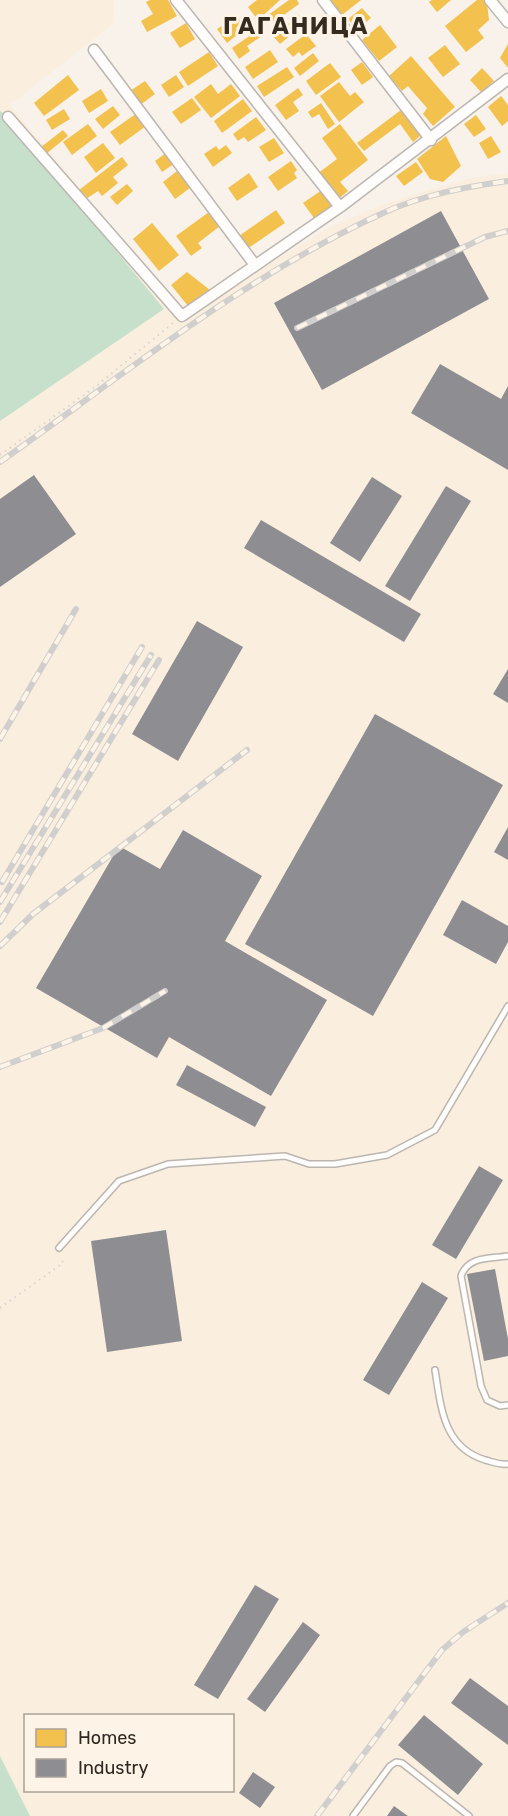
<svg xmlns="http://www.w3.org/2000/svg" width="508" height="1816" font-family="Rubik,sans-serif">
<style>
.built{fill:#faeede;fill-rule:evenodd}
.green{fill:#c6e0cc}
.homes{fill:#f2c14e}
.industry{fill:#8d8d92}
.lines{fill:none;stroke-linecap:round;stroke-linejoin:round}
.lane-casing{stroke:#bbb6b0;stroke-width:8}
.street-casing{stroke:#bbb6b0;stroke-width:13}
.path{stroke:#d7d5d2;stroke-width:2;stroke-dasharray:1.5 4.5;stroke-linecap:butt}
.lane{stroke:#fefdfc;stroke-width:5}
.street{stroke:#fefdfc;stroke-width:10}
.rail-casing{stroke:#d1cfcd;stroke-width:6}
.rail{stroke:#fdf3e6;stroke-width:4;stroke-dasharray:11;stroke-linecap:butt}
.labels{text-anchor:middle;stroke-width:6;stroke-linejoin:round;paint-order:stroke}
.district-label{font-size:24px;font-weight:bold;letter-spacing:1.5px;fill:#352b1e;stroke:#fdf3e6}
</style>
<rect width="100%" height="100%" fill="#f8f2eb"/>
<path class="built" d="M 0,0 L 114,0 L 114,23 L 10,105 L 185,315 L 328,228 L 389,202 L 471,178 L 508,173 L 508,1816 L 30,1816 L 0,1756 L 0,421 L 163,309 L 0,112 ZM 26,1716 L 232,1716 L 232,1790 L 26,1790 Z"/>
<path class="green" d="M 1,111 L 164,309 L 0,421 L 0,112 Z
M 0,1756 L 30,1816 L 0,1816 Z"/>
<path class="homes" d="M 150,0 L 168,0 L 177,16 L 147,32 L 141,21 L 153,14 L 146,2 Z
M 257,0 L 280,0 L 258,20 L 248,7 Z
M 289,0 L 297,0 L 299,4 L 274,22 L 268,15 Z
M 330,0 L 361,0 L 342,15 Z
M 432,0 L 451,0 L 437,12 L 429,2 Z
M 477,0 L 484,0 L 487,3 L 489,20 L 478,30 L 484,38 L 466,52 L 445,26 Z
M 362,8 L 371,18 L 357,30 L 348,19 Z
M 299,15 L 305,23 L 280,44 L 273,36 Z
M 237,16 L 242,23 L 236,28 L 239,33 L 227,43 L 217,29 Z
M 186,23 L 195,39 L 180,48 L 170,33 Z
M 380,25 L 397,47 L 379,61 L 362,40 Z
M 261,28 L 265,34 L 247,46 L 250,51 L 239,59 L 232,48 Z
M 306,34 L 316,46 L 302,56 L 299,52 L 293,57 L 286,49 Z
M 508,44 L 508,68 L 500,58 Z
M 445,45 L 460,64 L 443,77 L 428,58 Z
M 270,50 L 278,62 L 253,79 L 245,67 Z
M 209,52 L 218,66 L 188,86 L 179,72 Z
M 313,53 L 319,61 L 300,76 L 294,68 Z
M 411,56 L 455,107 L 433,126 L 423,114 L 427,108 L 413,92 L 408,86 L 402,91 L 389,76 Z
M 362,62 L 373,77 L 362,85 L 351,70 Z
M 330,63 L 341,77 L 316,95 L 306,81 Z
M 287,67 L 294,77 L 264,97 L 257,86 Z
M 482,68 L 494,81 L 481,92 L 470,80 Z
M 68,75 L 79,90 L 44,116 L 34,103 Z
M 176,75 L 184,87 L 169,97 L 161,85 Z
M 145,81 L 155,94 L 140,105 L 130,91 Z
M 339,82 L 350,96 L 355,92 L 364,102 L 339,122 L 320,96 Z
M 211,84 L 218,94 L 231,84 L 240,96 L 211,118 L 194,97 Z
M 298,88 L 303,95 L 293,102 L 299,111 L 286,120 L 275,105 Z
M 101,89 L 108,101 L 89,113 L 82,101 Z
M 501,96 L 508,105 L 508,121 L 502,126 L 488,107 Z
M 192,98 L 201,110 L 181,124 L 172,112 Z
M 243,99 L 252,111 L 222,133 L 214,121 Z
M 321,103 L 335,124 L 328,129 L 319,114 L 312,118 L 308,112 Z
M 113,106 L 120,115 L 103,129 L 95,119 Z
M 64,109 L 70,119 L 52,130 L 46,120 Z
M 401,110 L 420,136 L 413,142 L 400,124 L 364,151 L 357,143 Z
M 137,113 L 146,126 L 120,145 L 110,132 Z
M 476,115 L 486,129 L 474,137 L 464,124 Z
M 256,117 L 266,130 L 248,142 L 244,137 L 238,141 L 233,134 Z
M 88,124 L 97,136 L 72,155 L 63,142 Z
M 340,124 L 368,160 L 340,182 L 348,191 L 337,200 L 317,174 L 337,159 L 322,138 Z
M 63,130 L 68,136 L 46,154 L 41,147 Z
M 446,136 L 461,166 L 443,182 L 430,179 L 417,159 Z
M 491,136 L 501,152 L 488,159 L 479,143 Z
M 274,138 L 284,153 L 269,162 L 259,147 Z
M 103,143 L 115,158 L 96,173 L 84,157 Z
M 226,145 L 232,153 L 213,167 L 204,154 L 216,146 L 219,150 Z
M 166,153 L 174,164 L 162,172 L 155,161 Z
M 122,157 L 128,165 L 113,177 L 118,183 L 102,196 L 98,191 L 86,199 L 79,190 Z
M 291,161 L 297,170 L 294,173 L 297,178 L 278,191 L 268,177 Z
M 416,162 L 423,172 L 404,186 L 396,176 Z
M 177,171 L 190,188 L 175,199 L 163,182 Z
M 249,173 L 258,187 L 237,201 L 228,188 Z
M 127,184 L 133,191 L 117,205 L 110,197 Z
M 322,190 L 333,205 L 314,218 L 303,203 Z
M 276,210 L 285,223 L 247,249 L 239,236 Z
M 209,212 L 220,226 L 198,243 L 202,248 L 191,256 L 176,236 Z
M 152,223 L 179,255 L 159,271 L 133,239 Z
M 187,272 L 210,290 L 188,306 L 171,285 Z"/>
<path class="industry" d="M 441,211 L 489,299 L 322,390 L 274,303 Z
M 440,364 L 501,399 L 508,386 L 508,470 L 411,413 Z
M 34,475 L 76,534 L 0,587 L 0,499 Z
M 372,477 L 402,496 L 360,562 L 330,543 Z
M 446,486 L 471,501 L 410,601 L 385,586 Z
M 261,520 L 421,614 L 404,642 L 244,548 Z
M 197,621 L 243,647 L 178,761 L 132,734 Z
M 508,669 L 508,703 L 493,694 Z
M 375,714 L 503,785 L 373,1016 L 245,944 Z
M 508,827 L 508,860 L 494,852 Z
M 183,830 L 262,876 L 225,941 L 327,1000 L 271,1096 L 169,1037 L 157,1058 L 36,988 L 119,846 L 160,869 Z
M 462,900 L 508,926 L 508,942 L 496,964 L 443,935 Z
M 187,1065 L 266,1107 L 255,1127 L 176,1085 Z
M 479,1166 L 503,1180 L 456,1259 L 432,1245 Z
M 166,1230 L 182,1341 L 107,1352 L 91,1241 Z
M 495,1269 L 508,1339 L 508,1356 L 484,1361 L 467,1274 Z
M 422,1282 L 448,1298 L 389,1395 L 363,1380 Z
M 255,1585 L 279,1599 L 218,1699 L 194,1685 Z
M 303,1622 L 320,1635 L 265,1712 L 247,1699 Z
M 470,1678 L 508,1706 L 508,1745 L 451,1703 Z
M 424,1715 L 483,1764 L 458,1795 L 398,1745 Z
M 253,1772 L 275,1787 L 260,1808 L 239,1793 Z
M 394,1806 L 408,1816 L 387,1816 Z"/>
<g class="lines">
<defs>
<path id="lane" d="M 59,1248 L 119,1181 L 168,1164 L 285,1156 L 309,1164 L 335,1164 L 387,1155 L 435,1130 L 508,1006
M 508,1256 C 489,1259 468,1256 461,1276 L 481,1386 L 487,1400 L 500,1406 L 508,1405
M 435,1370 C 441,1407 443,1447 485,1460 C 493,1462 500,1465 508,1464
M 353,1816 L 390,1766 L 396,1762 L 402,1763 L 469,1816"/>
<path id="street" d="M 176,0 L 340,207
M 323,0 L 431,140
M 490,0 L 508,22
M 94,50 L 255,265
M 8,117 L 182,316 L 340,207 L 508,79"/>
</defs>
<use href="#lane" class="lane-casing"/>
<use href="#street" class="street-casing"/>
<path class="path" d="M 0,455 L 95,387 L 173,323
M 0,1308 L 63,1263 L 61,1257"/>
<use href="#lane" class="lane"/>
<use href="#street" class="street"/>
<defs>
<path id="rail" d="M 297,328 L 485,237 L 508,231
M 0,462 C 123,375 244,277 381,214 C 421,195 465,187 508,181
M 0,739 L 76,609
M 2,882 L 142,647
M 0,902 L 151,655
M 0,922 L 159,660
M 0,946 L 33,914 L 247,750
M 0,1067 L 103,1028 L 165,991
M 317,1816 L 442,1650 L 463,1632 L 508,1603"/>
</defs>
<use href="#rail" class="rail-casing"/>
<use href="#rail" class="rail"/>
</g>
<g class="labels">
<g class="district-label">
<text x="296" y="34">ГАГАНИЦА</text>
</g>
</g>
<rect x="24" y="1714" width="210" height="78" fill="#fdf3e6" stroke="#aaa298" stroke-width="1.5"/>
<rect x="36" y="1729" width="30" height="18" fill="#f2c14e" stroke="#aaa298" stroke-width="1.5"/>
<text x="78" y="1744" font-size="18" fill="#2d2822">Homes</text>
<rect x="36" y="1759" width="30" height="18" fill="#8d8d92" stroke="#aaa298" stroke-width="1.5"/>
<text x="78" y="1774" font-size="18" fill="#2d2822">Industry</text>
</svg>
